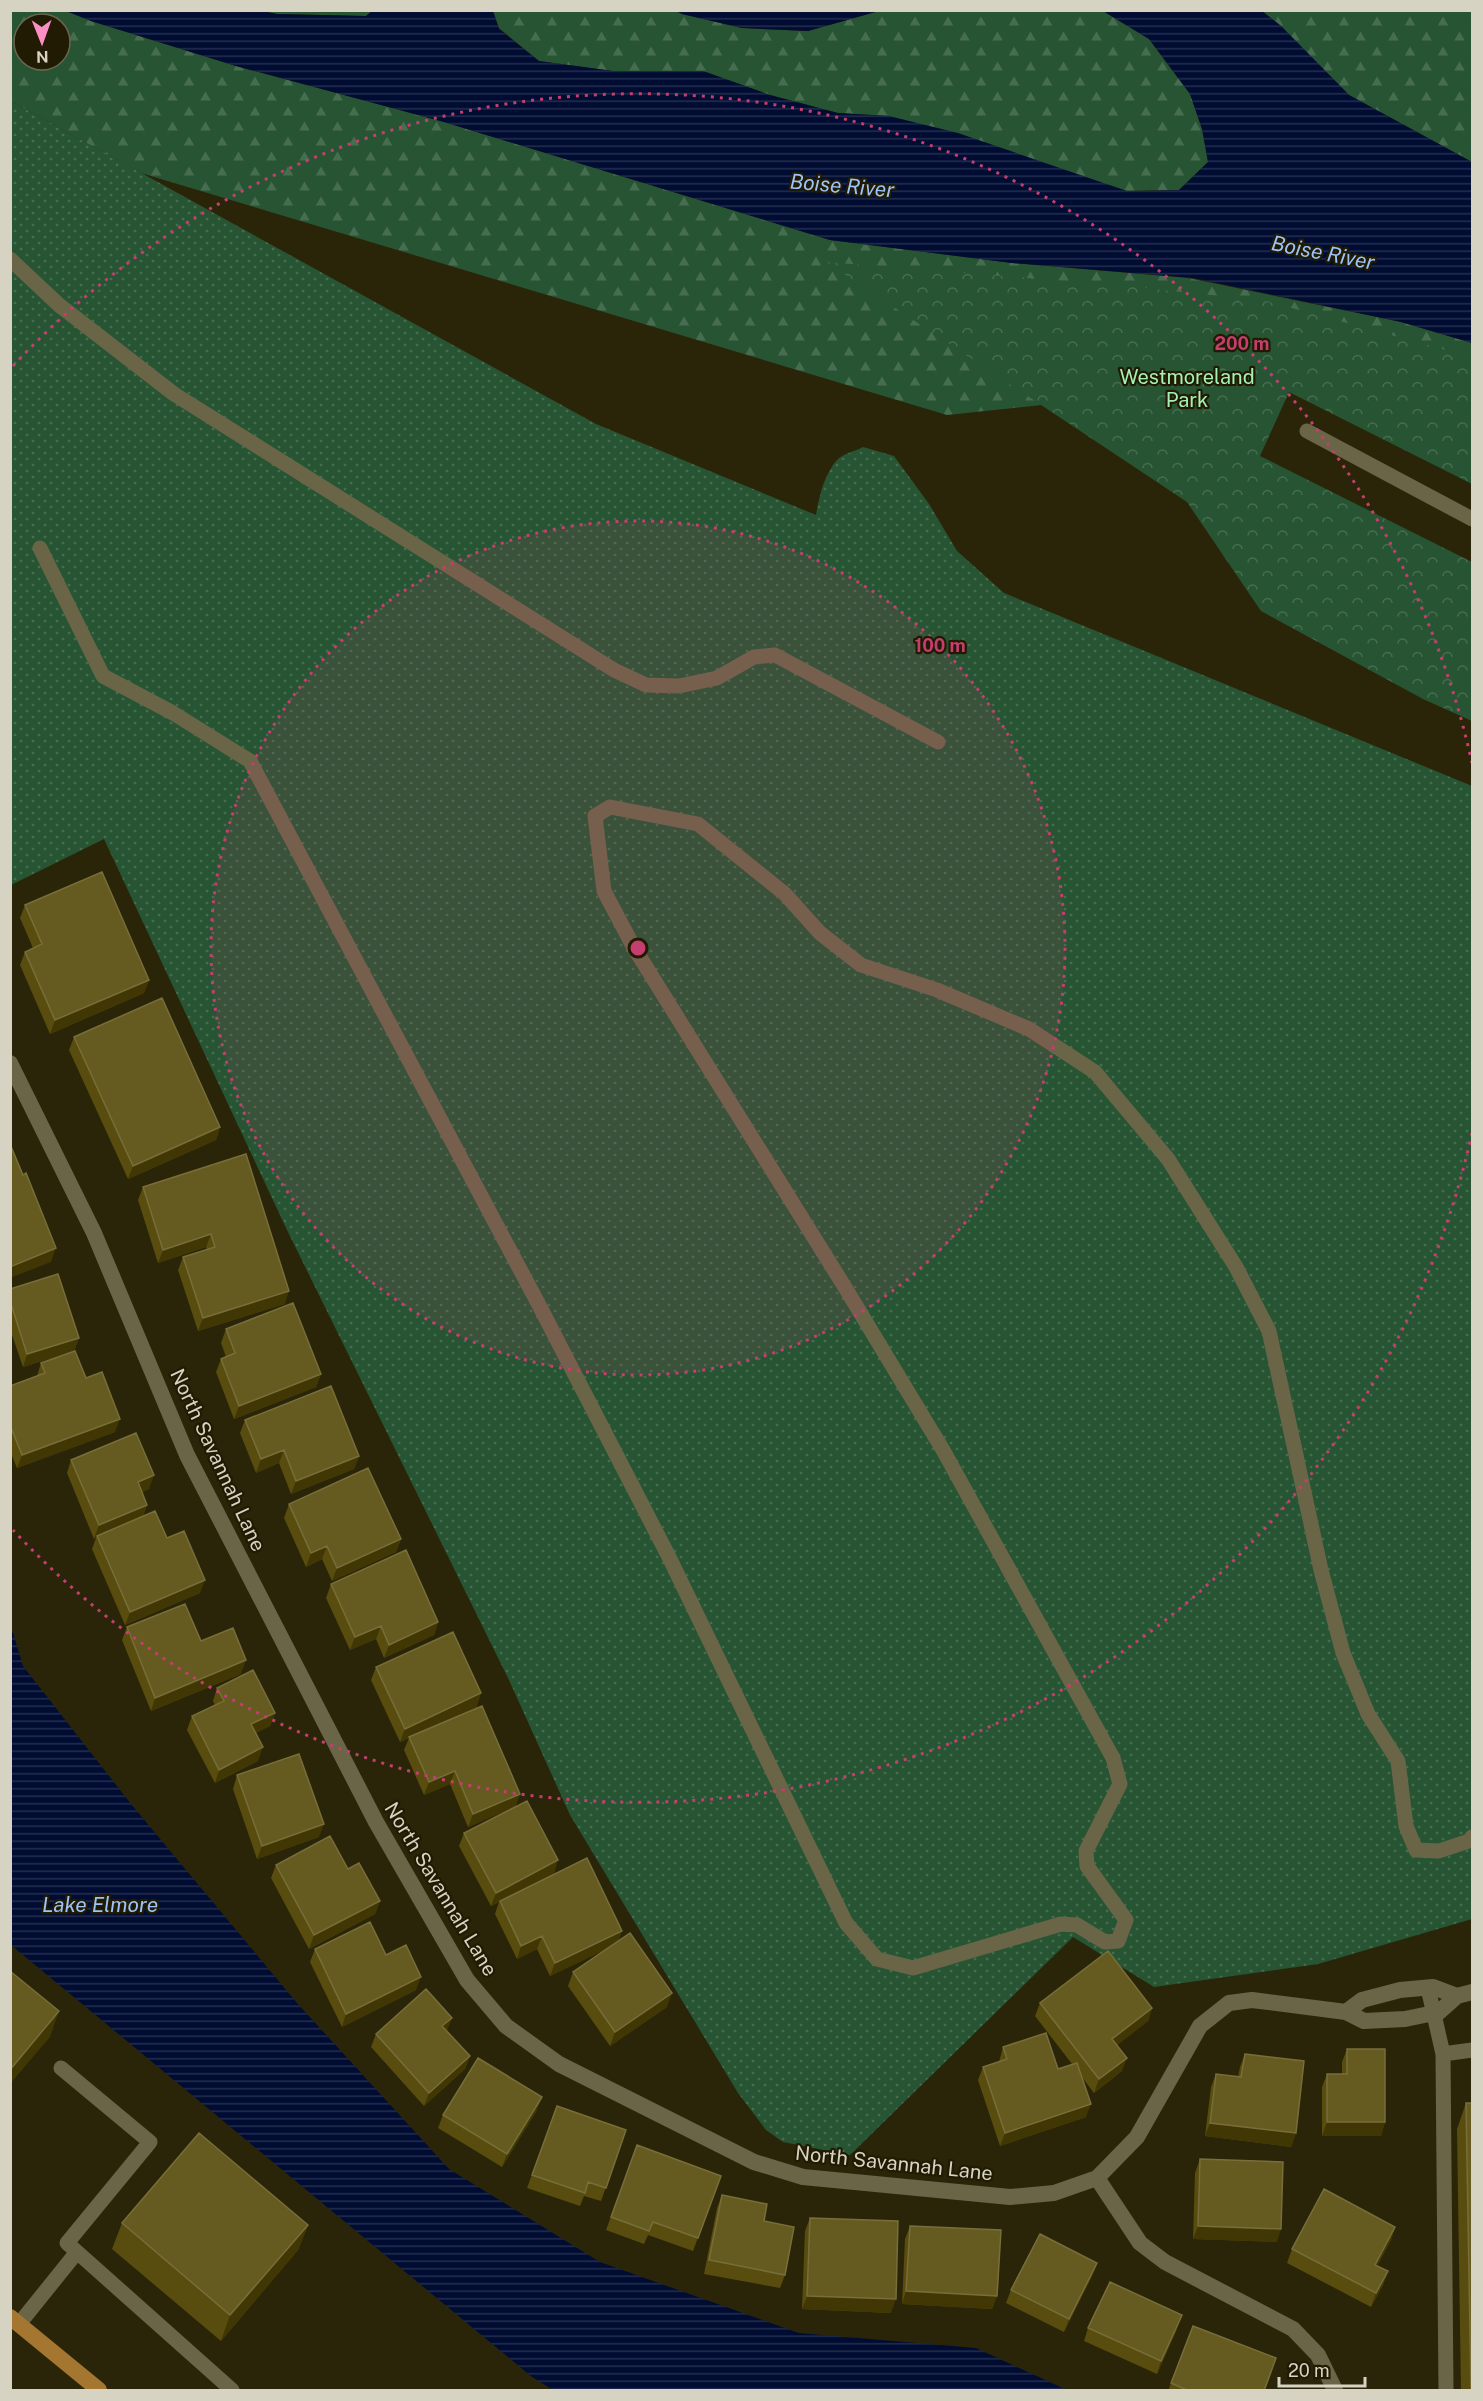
<svg xmlns="http://www.w3.org/2000/svg" width="1483" height="2401" font-family="'Public Sans',sans-serif">
<style>
.grass{fill:url(#grass-dots)}
.forest{fill:url(#forest-firs);fill-rule:evenodd}
.park{fill:url(#park-crowns)}
.water{fill:url(#water-rules)}
.lines{fill:none;stroke-linecap:round;stroke-linejoin:round}
.service{stroke:#6b6548;stroke-width:15}
.minor{stroke:#6b6548;stroke-width:16}
.primary{stroke:#a5762f;stroke-width:16}
.wall{fill:#584d0e}
.shaded-wall{fill:#403704}
.building{fill:#655b21;stroke:#776e3a;stroke-width:1.5}
.ring{fill:none;stroke:#c63d70;stroke-width:3;stroke-dasharray:3 6}
.labels{text-anchor:middle;stroke-width:4.5;stroke-linejoin:round;paint-order:stroke}
.park-label{font-size:20px;fill:#a5f0b4;stroke:#201b02}
.street-label{font-size:20px;fill:#d6d3c3;stroke:#201b02}
.water-label{font-size:21px;font-style:italic;fill:#9cc3fa;stroke:#201b02}
.centre{fill:#c63d70;stroke:#201b02;stroke-width:3}
.ring-label{font-size:18px;text-anchor:middle;font-weight:bold;fill:#c63d70;stroke:#201b02;stroke-width:4.5;stroke-linejoin:round;paint-order:stroke}
</style>
<defs>
<pattern id="grass-dots" width="8" height="8" patternUnits="userSpaceOnUse" patternTransform="scale(1.5)"><rect width="8" height="8" fill="#275533"/><path d="M2 2h.1M6 6h.1" fill="none" stroke="#466d4f" stroke-width="1.8" stroke-linecap="round"/></pattern>
<pattern id="forest-firs" width="22" height="20" patternUnits="userSpaceOnUse" patternTransform="scale(1.5)"><rect width="22" height="20" fill="#275533"/><path d="M5 1l3.5 6h-7zM16 11l3.5 6h-7z" fill="#466d4f"/></pattern>
<pattern id="park-crowns" width="20" height="18" patternUnits="userSpaceOnUse" patternTransform="scale(1.5)"><rect width="20" height="18" fill="#275533"/><path d="M2 6a3 3 0 1 1 6 0M12 15a3 3 0 1 1 6 0" fill="none" stroke="#466d4f"/></pattern>
<pattern id="water-rules" width="6" height="5" patternUnits="userSpaceOnUse" patternTransform="scale(1.5)"><rect width="6" height="5" fill="#000c32"/><path d="M0 2.5h6" fill="none" stroke="#242e4e"/></pattern>
</defs>
<rect width="100%" height="100%" fill="#2a2509"/>
<path class="grass" d="M 11,101 L 596,424 L 816,515 C 819,497 824,475 837,460 C 842,454 856,451 863,447 L 894,456 L 929,504 L 957,551 L 1004,593 L 1472,786 L 1472,1919 L 1318,1964 L 1154,1987 L 1073,1937 L 850,2155 L 783,2142 L 766,2130 L 738,2093 L 570,1815 L 509,1680 L 287,1230 L 104,839 L 11,885 Z"/>
<path class="forest" d="M 11,11 L 66,11 L 91,21 L 236,66 L 444,122 L 830,240 L 1012,263 L 1188,278 L 1401,322 L 1472,343 L 1472,397 L 1391,368 L 947,415 L 141,173 L 11,101 ZM 24,24 L 60,24 L 60,60 L 24,60 Z
M 262,11 L 373,11 L 366,16 L 277,14 Z
M 493,11 L 676,11 L 682,14 L 742,28 L 808,31 L 879,11 L 1103,11 L 1149,39 L 1190,94 L 1202,129 L 1208,162 L 1179,190 L 1127,191 L 889,116 L 838,113 L 770,95 L 703,71 L 613,71 L 539,61 L 499,28 Z
M 1262,11 L 1472,11 L 1472,162 L 1349,95 L 1281,26 Z"/>
<path class="park" d="M 826,262 L 1116,285 L 1266,301 L 1472,357 L 1472,484 L 1289,392 L 1260,456 L 1472,562 L 1472,721 L 1423,699 L 1261,611 L 1187,502 Z"/>
<path class="water" d="M 262,11 L 277,14 L 366,16 L 373,10 L 493,11 L 499,29 L 539,61 L 613,71 L 703,71 L 770,95 L 838,113 L 889,116 L 958,133 L 1127,191 L 1179,190 L 1208,162 L 1202,129 L 1190,94 L 1149,39 L 1103,11 L 1262,11 L 1281,26 L 1349,95 L 1472,162 L 1472,343 L 1401,322 L 1193,278 L 1012,263 L 830,240 L 444,122 L 236,66 L 91,21 L 66,11 Z
M 676,11 L 879,11 L 808,31 L 742,28 L 682,14 Z
M 10,1623 L 23,1666 L 131,1804 L 297,2003 L 449,2169 L 600,2262 L 799,2333 L 976,2348 L 1067,2390 L 553,2390 L 532,2377 L 11,1945 Z"/>
<g class="lines">
<path class="service" d="M 10,259 L 59,305 L 174,394 L 614,670 L 646,685 L 679,686 L 717,678 L 754,657 L 775,655 L 938,742
M 1307,431 L 1472,519
M 40,548 L 103,676 L 173,713 L 250,761 L 539,1305 L 669,1557 L 846,1923 L 877,1959 L 913,1968 L 1061,1924 L 1077,1925 L 1105,1942 L 1118,1941 L 1126,1920 L 1087,1866 L 1086,1851 L 1120,1784 L 1113,1758 L 943,1450 L 846,1289 L 633,946 L 604,891 L 595,816 L 610,807 L 698,824 L 785,894 L 820,933 L 861,965 L 937,990 L 1029,1029 L 1095,1072 L 1168,1159 L 1236,1267 L 1269,1331 L 1321,1570 L 1343,1653 L 1368,1714 L 1398,1761 L 1406,1826 L 1416,1850 L 1439,1851 L 1469,1841 L 1472,1837
M 1428,1988 L 1443,2054 L 1446,2390
M 1443,2054 L 1472,2050
M 61,2068 L 150,2142 L 67,2243 L 232,2390
M 19,2324 L 77,2252"/>
<path class="minor" d="M 10,1063 L 94,1233 L 187,1455 L 376,1822 L 467,1980 L 506,2026 L 559,2064 L 754,2162 L 803,2177 L 1010,2197 L 1054,2193 L 1097,2178 L 1137,2137 L 1200,2026 L 1229,2003 L 1252,2000 L 1346,2012 L 1364,2021 L 1405,2019 L 1439,2012 L 1457,1996 L 1472,1992
M 1346,2012 L 1362,2000 L 1400,1990 L 1433,1987 L 1457,1996
M 1097,2178 L 1140,2243 L 1165,2262 L 1293,2329 L 1318,2355 L 1335,2390"/>
<path class="primary" d="M 10,2317 L 99,2390"/>
</g>
<path class="wall" d="M 25,905 L 149,980 L 144,993 L 50,1034 L 20,965 L 25,952 L 33,948 L 20,918 Z
M 74,1037 L 220,1127 L 216,1140 L 128,1179 L 69,1050 Z
M 246,1154 L 285,1304 L 198,1331 L 178,1270 L 183,1257 L 207,1250 L 206,1247 L 158,1263 L 138,1200 L 143,1187 Z
M 10,1289 L 79,1338 L 74,1351 L 23,1367 L 10,1329 Z
M 226,1329 L 321,1374 L 316,1387 L 234,1419 L 216,1372 L 221,1359 L 226,1357 L 221,1343 Z
M 41,1363 L 86,1378 L 115,1432 L 17,1468 L 10,1451 L 10,1386 L 37,1376 Z
M 245,1420 L 359,1456 L 354,1469 L 291,1494 L 279,1463 L 256,1473 L 240,1433 Z
M 71,1460 L 149,1489 L 142,1492 L 147,1505 L 143,1516 L 167,1538 L 200,1593 L 125,1625 L 92,1549 L 96,1538 L 94,1539 L 67,1473 Z
M 289,1504 L 401,1539 L 396,1552 L 332,1581 L 322,1559 L 306,1567 L 284,1518 Z
M 331,1584 L 438,1622 L 434,1635 L 384,1658 L 376,1639 L 350,1650 L 326,1598 Z
M 127,1627 L 201,1641 L 241,1674 L 151,1711 L 122,1640 Z
M 376,1667 L 477,1707 L 434,1726 L 520,1794 L 515,1807 L 554,1874 L 528,1887 L 619,1941 L 667,2007 L 610,2046 L 568,1986 L 573,1972 L 606,1949 L 550,1976 L 537,1949 L 517,1959 L 495,1914 L 499,1902 L 491,1906 L 459,1846 L 464,1833 L 514,1807 L 468,1827 L 450,1784 L 424,1795 L 404,1750 L 409,1738 L 400,1742 L 371,1680 Z
M 217,1688 L 275,1713 L 270,1726 L 255,1733 L 258,1761 L 215,1783 L 187,1730 L 192,1716 L 215,1705 L 213,1701 Z
M 237,1775 L 319,1837 L 257,1859 L 233,1789 Z
M 276,1865 L 348,1869 L 380,1901 L 375,1914 L 309,1949 L 271,1878 Z
M 315,1949 L 386,1955 L 416,1990 L 342,2027 L 310,1962 Z
M 1040,2003 L 1152,2008 L 1148,2021 L 1117,2045 L 1122,2071 L 1094,2093 L 1081,2076 L 1086,2117 L 1000,2146 L 978,2080 L 983,2067 L 999,2062 L 1003,2047 L 1058,2069 L 1072,2064 L 1035,2016 Z
M 447,2031 L 470,2056 L 465,2069 L 424,2106 L 371,2047 L 376,2034 Z
M 1347,2049 L 1385,2122 L 1381,2136 L 1322,2136 L 1322,2087 L 1327,2074 L 1342,2074 L 1342,2062 Z
M 1245,2054 L 1296,2133 L 1291,2147 L 1205,2136 L 1211,2087 L 1216,2074 L 1238,2077 L 1240,2067 Z
M 1466,2103 L 1473,2391 L 1461,2391 L 1457,2129 Z
M 557,2106 L 626,2130 L 601,2201 L 584,2196 L 580,2206 L 527,2188 Z
M 537,2110 L 502,2167 L 438,2128 L 443,2115 Z
M 637,2145 L 721,2176 L 693,2251 L 648,2235 L 644,2244 L 606,2230 Z
M 1200,2159 L 1277,2242 L 1193,2239 L 1195,2173 Z
M 722,2195 L 764,2221 L 785,2275 L 780,2288 L 704,2274 L 717,2208 Z
M 810,2218 L 891,2313 L 802,2309 L 805,2231 Z
M 122,2223 L 308,2225 L 298,2250 L 221,2341 L 112,2249 Z
M 910,2226 L 997,2296 L 992,2309 L 902,2304 L 905,2239 Z
M 1395,2227 L 1391,2240 L 1377,2266 L 1388,2271 L 1383,2285 L 1371,2307 L 1287,2263 L 1292,2249 Z
M 1097,2263 L 1092,2276 L 1064,2332 L 1006,2303 L 1011,2290 Z
M 1193,2326 L 1264,2391 L 1168,2391 Z
M 1088,2328 L 1177,2329 L 1157,2374 L 1084,2341 Z"/>
<path class="shaded-wall" d="M 149,980 L 144,993 L 50,1034 L 55,1020 Z
M 220,1127 L 216,1140 L 128,1179 L 133,1166 Z
M 211,1234 L 206,1247 L 158,1263 L 163,1250 Z
M 56,1248 L 51,1262 L 10,1278 L 10,1267 Z
M 289,1291 L 285,1304 L 198,1331 L 203,1318 Z
M 79,1338 L 74,1351 L 23,1367 L 27,1354 Z
M 321,1374 L 316,1387 L 234,1419 L 239,1406 Z
M 120,1419 L 115,1432 L 17,1468 L 22,1455 Z
M 284,1450 L 279,1463 L 256,1473 L 261,1459 Z
M 359,1456 L 354,1469 L 291,1494 L 296,1481 Z
M 154,1475 L 149,1489 L 133,1496 L 138,1482 Z
M 147,1505 L 142,1518 L 97,1536 L 96,1538 L 94,1539 L 99,1525 Z
M 401,1539 L 396,1552 L 332,1581 L 337,1568 Z
M 327,1546 L 322,1559 L 306,1567 L 311,1553 Z
M 205,1580 L 200,1593 L 125,1625 L 130,1612 Z
M 438,1622 L 434,1635 L 384,1658 L 389,1645 Z
M 381,1626 L 376,1639 L 350,1650 L 355,1637 Z
M 246,1660 L 241,1674 L 151,1711 L 155,1698 Z
M 481,1693 L 477,1707 L 400,1742 L 405,1729 Z
M 275,1713 L 270,1726 L 246,1738 L 251,1724 Z
M 263,1747 L 258,1761 L 215,1783 L 219,1770 Z
M 455,1771 L 450,1784 L 424,1795 L 429,1782 Z
M 520,1794 L 515,1807 L 468,1827 L 473,1814 Z
M 324,1824 L 319,1837 L 257,1859 L 262,1846 Z
M 558,1860 L 554,1874 L 491,1906 L 496,1893 Z
M 380,1901 L 375,1914 L 309,1949 L 314,1935 Z
M 622,1931 L 618,1944 L 550,1976 L 555,1963 Z
M 542,1936 L 537,1949 L 517,1959 L 521,1946 Z
M 421,1977 L 416,1990 L 342,2027 L 346,2014 Z
M 672,1993 L 667,2007 L 610,2046 L 615,2032 Z
M 1152,2008 L 1148,2021 L 1107,2053 L 1112,2039 Z
M 59,2011 L 50,2037 L 10,2084 L 10,2070 Z
M 452,2018 L 447,2031 L 442,2026 Z
M 470,2056 L 465,2069 L 424,2106 L 429,2093 Z
M 1127,2058 L 1122,2071 L 1094,2093 L 1099,2079 Z
M 542,2097 L 537,2110 L 502,2167 L 507,2154 Z
M 1091,2104 L 1086,2117 L 1000,2146 L 1005,2133 Z
M 1327,2122 L 1385,2122 L 1381,2136 L 1322,2136 Z
M 1210,2123 L 1296,2133 L 1291,2147 L 1205,2136 Z
M 308,2225 L 298,2250 L 221,2341 L 230,2315 Z
M 1198,2226 L 1281,2229 L 1277,2242 L 1193,2239 Z
M 1395,2227 L 1391,2240 L 1370,2278 L 1375,2265 Z
M 1097,2263 L 1092,2276 L 1064,2332 L 1069,2319 Z
M 1388,2271 L 1383,2285 L 1371,2307 L 1376,2293 Z
M 906,2291 L 997,2296 L 992,2309 L 902,2304 Z
M 807,2296 L 896,2299 L 891,2313 L 802,2309 Z
M 1182,2315 L 1177,2329 L 1157,2374 L 1161,2361 Z"/>
<path class="building" d="M 102,872 L 149,980 L 55,1020 L 25,952 L 42,944 L 25,905 Z
M 162,998 L 220,1127 L 133,1166 L 74,1037 Z
M 10,1144 L 23,1175 L 26,1173 L 56,1248 L 10,1267 Z
M 246,1154 L 289,1291 L 203,1318 L 183,1257 L 215,1247 L 211,1234 L 163,1250 L 143,1187 Z
M 58,1274 L 79,1338 L 27,1354 L 10,1301 L 10,1289 Z
M 293,1303 L 321,1374 L 239,1406 L 221,1359 L 235,1353 L 226,1329 Z
M 75,1351 L 86,1378 L 102,1372 L 120,1419 L 22,1455 L 10,1425 L 10,1386 L 45,1373 L 41,1363 Z
M 331,1386 L 359,1456 L 296,1481 L 284,1450 L 261,1459 L 245,1420 Z
M 136,1433 L 154,1475 L 138,1482 L 147,1505 L 99,1525 L 71,1460 Z
M 368,1468 L 401,1539 L 337,1568 L 327,1546 L 311,1553 L 289,1504 Z
M 155,1511 L 167,1538 L 184,1531 L 205,1580 L 130,1612 L 97,1536 Z
M 406,1550 L 438,1622 L 389,1645 L 381,1626 L 355,1637 L 331,1584 Z
M 185,1604 L 201,1641 L 233,1628 L 246,1660 L 155,1698 L 127,1627 Z
M 453,1632 L 481,1693 L 405,1729 L 376,1667 Z
M 253,1670 L 275,1713 L 251,1724 L 263,1747 L 219,1770 L 192,1716 L 224,1701 L 217,1688 Z
M 482,1706 L 520,1794 L 473,1814 L 455,1771 L 429,1782 L 409,1737 Z
M 299,1754 L 324,1824 L 262,1846 L 237,1775 Z
M 527,1801 L 558,1860 L 496,1893 L 464,1833 Z
M 330,1836 L 348,1869 L 359,1863 L 380,1901 L 314,1935 L 276,1865 Z
M 587,1858 L 622,1931 L 555,1963 L 542,1936 L 521,1946 L 500,1901 Z
M 370,1922 L 386,1955 L 406,1945 L 421,1977 L 346,2014 L 315,1949 Z
M 630,1933 L 672,1993 L 615,2032 L 573,1972 Z
M 1108,1951 L 1152,2008 L 1112,2039 L 1127,2058 L 1099,2079 L 1040,2003 Z
M 10,1971 L 59,2011 L 10,2070 Z
M 426,1989 L 452,2018 L 442,2026 L 470,2056 L 429,2093 L 376,2034 Z
M 1046,2033 L 1058,2069 L 1077,2063 L 1091,2104 L 1005,2133 L 983,2067 L 1007,2059 L 1003,2047 Z
M 1347,2049 L 1385,2049 L 1385,2122 L 1327,2122 L 1327,2074 L 1347,2074 Z
M 1245,2054 L 1304,2061 L 1296,2133 L 1210,2123 L 1216,2074 L 1241,2077 Z
M 478,2058 L 542,2097 L 507,2154 L 443,2115 Z
M 1466,2103 L 1473,2103 L 1473,2391 L 1471,2391 Z
M 557,2106 L 626,2130 L 606,2188 L 588,2182 L 585,2193 L 532,2175 Z
M 199,2133 L 308,2225 L 230,2315 L 122,2223 Z
M 637,2145 L 721,2176 L 698,2238 L 653,2222 L 649,2231 L 611,2217 Z
M 1200,2159 L 1283,2162 L 1281,2229 L 1198,2226 Z
M 1324,2189 L 1395,2227 L 1375,2265 L 1388,2271 L 1376,2293 L 1292,2249 Z
M 722,2195 L 767,2204 L 764,2221 L 794,2227 L 785,2275 L 709,2260 Z
M 810,2218 L 898,2221 L 896,2299 L 807,2296 Z
M 910,2226 L 1001,2230 L 997,2296 L 906,2291 Z
M 1040,2234 L 1097,2263 L 1069,2319 L 1011,2290 Z
M 1110,2282 L 1182,2315 L 1161,2361 L 1088,2328 Z
M 1193,2326 L 1276,2358 L 1264,2391 L 1189,2391 L 1171,2383 Z"/>
<circle cx="638" cy="948" r="427" fill="#c63d70" fill-opacity=".12"/>
<g class="ring">
<circle cx="638" cy="948" r="427"/>
<path d="M1472 1133A854 854 0 0 1 13 1530M13 366A854 854 0 0 1 1472 763"/>
</g>
<g class="labels">
<g class="park-label">
<text x="1187" y="384">Westmoreland<tspan x="1187" dy="23">Park</tspan></text>
</g>
<g class="street-label">
<text transform="translate(218 1460) rotate(65)" y="7">North Savannah Lane</text>
<text transform="translate(441 1889) rotate(59)" y="7">North Savannah Lane</text>
<text transform="translate(894 2163) rotate(6)" y="7">North Savannah Lane</text>
</g>
<g class="water-label">
<text transform="translate(842 186) rotate(5)" y="7">Boise River</text>
<text transform="translate(1323 253) rotate(11)" y="7">Boise River</text>
<text x="100" y="1912">Lake Elmore</text>
</g>
</g>
<circle cx="638" cy="948" r="9" class="centre"/>
<g class="ring-label">
<text x="1242" y="350">200 m</text>
<text x="940" y="652">100 m</text>
</g>
<rect width="1483" height="2401" fill="none" stroke="#d6d3c3" stroke-width="24"/>
<g transform="translate(42 42) rotate(179)"><circle r="28" fill="#201b02" stroke="#69654f" stroke-width="1.5"/>
<path d="M0-4.5L10 22L0 15L-10 22Z" fill="#fb8fc4"/>
<text y="-9" font-size="16" font-weight="bold" text-anchor="middle" fill="#d6d3c3">N</text>
</g>
<path d="M1279 2377v9h86v-9" fill="none" stroke="#d6d3c3" stroke-width="3"/>
<text x="1288" y="2377" font-size="18" fill="#d6d3c3" stroke="#201b02" stroke-width="4.5" paint-order="stroke">20 m</text>
</svg>
